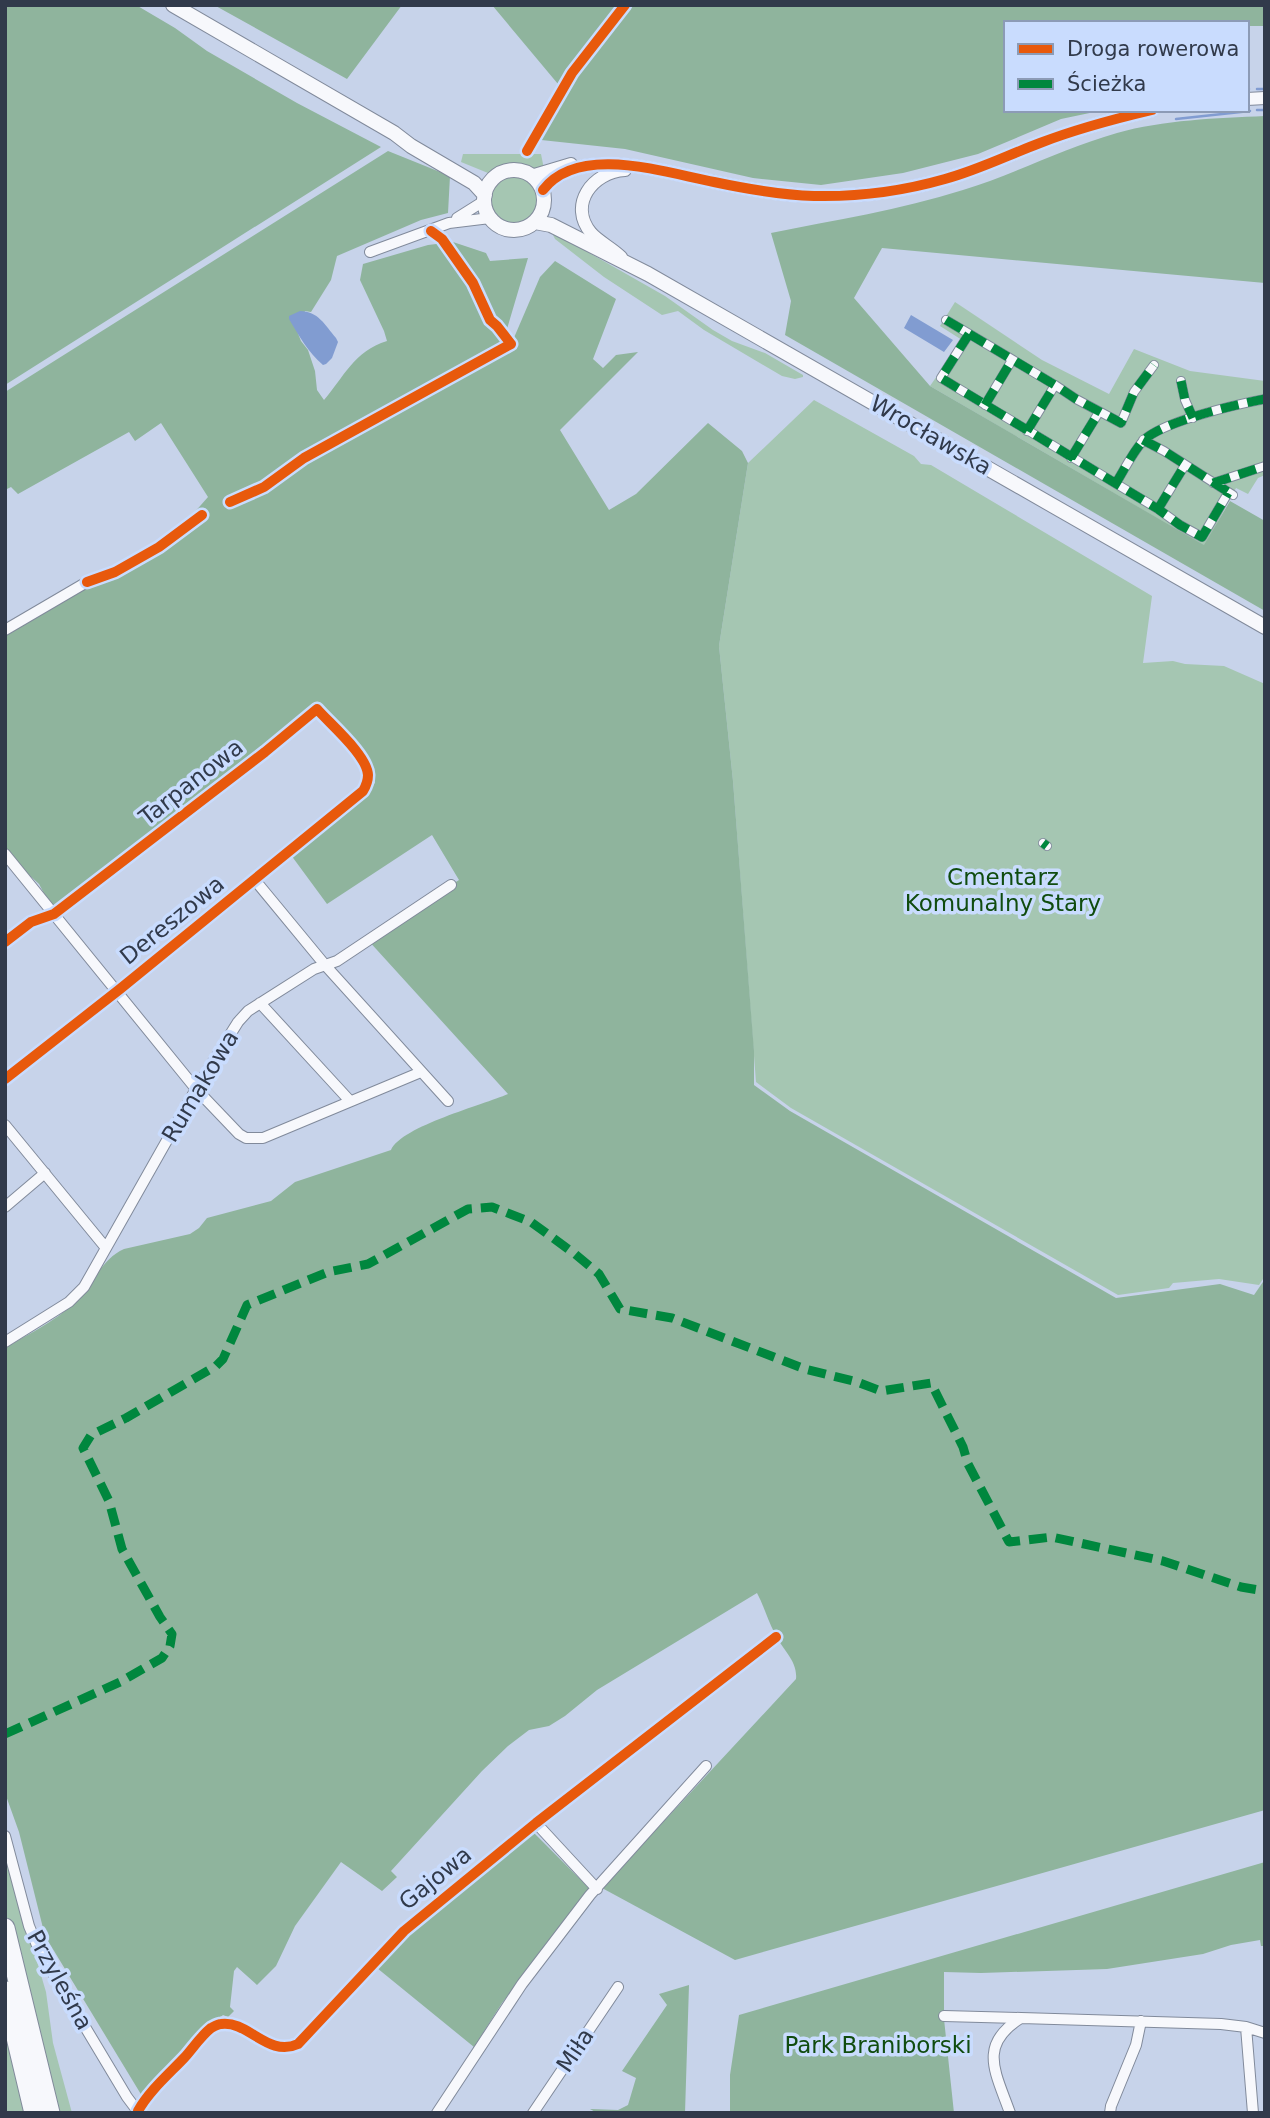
<svg xmlns="http://www.w3.org/2000/svg" width="1270" height="2118" font-family="'DejaVu Sans',sans-serif">
<style>
.green{fill:#a5c6b2}
.forest{fill:#8fb49d}
.water{fill:#819cd1}
.lines{fill:none;stroke-linecap:round;stroke-linejoin:round}
.stream{stroke:#819cd1;stroke-width:2.5}
.pedestrian-casing{stroke:#818a9b;stroke-width:10}
.minor-casing{stroke:#818a9b;stroke-width:12}
.tertiary-casing{stroke:#818a9b;stroke-width:14}
.secondary-casing{stroke:#818a9b;stroke-width:16}
.motorway-casing{stroke:#818a9b;stroke-width:21}
.pedestrian{stroke:#f7f8fc;stroke-width:8}
.minor{stroke:#f7f8fc;stroke-width:10}
.tertiary{stroke:#f7f8fc;stroke-width:12}
.secondary{stroke:#f7f8fc;stroke-width:14}
.motorway{stroke:#f7f8fc;stroke-width:19}
.quiet{stroke:#00873e;stroke-width:9;stroke-dasharray:18 9;stroke-linecap:butt}
.cycleway-casing{stroke:#c9dcfe;stroke-width:15}
.cycleway{stroke:#e8590c;stroke-width:10}
.labels{text-anchor:middle;stroke-width:7;stroke-linejoin:round;paint-order:stroke}
.street-label{font-size:23px;fill:#313a4b;stroke:#c9dcfe}
.park-label{font-size:23px;fill:#104c0f;stroke:#c9dcfe}
</style>
<rect width="100%" height="100%" fill="#c7d3ea"/>
<path class="green" d="M 463,154 L 541,154 L 544,169 L 534,171 L 510,167 L 488,173 L 461,162 Z
M490 200a24 24 0 1 1 48 0a24 24 0 1 1-48 0Z
M 556,234 L 665,296 L 713,330 L 732,341 L 765,353 L 803,375 L 803,377 L 795,379 L 782,376 L 704,330 L 678,311 L 662,315 L 604,277 L 555,239 L 553,235 Z
M 955,302 L 1042,360 L 1109,394 L 1134,349 L 1190,371 L 1265,381 L 1265,475 L 1258,478 L 1248,494 L 1236,488 L 1205,546 L 930,386 L 962,340 L 940,326 Z
M 814,400 L 914,456 L 921,464 L 931,465 L 1152,596 L 1143,663 L 1173,661 L 1185,664 L 1224,666 L 1265,684 L 1265,1276 L 1259,1285 L 1219,1279 L 1173,1283 L 1169,1288 L 1118,1295 L 791,1108 L 756,1082 L 733,781 L 719,646 L 748,463 Z
M 5,1853 L 46,1992 L 53,2043 L 72,2113 L 5,2113 Z"/>
<path class="forest" d="M 5,5 L 136,5 L 175,28 L 207,51 L 297,103 L 381,147 L 5,385 Z
M 214,5 L 402,5 L 347,79 Z
M 492,5 L 1265,5 L 1265,26 L 1247,26 L 1247,23 L 1006,23 L 1006,110 L 1104,110 L 1061,119 L 978,154 L 903,173 L 821,185 L 753,178 L 625,149 L 532,139 L 563,90 Z
M 1265,116 L 1265,283 L 882,248 L 854,298 L 930,386 L 1204,545 L 1230,501 L 1265,521 L 1265,611 L 785,335 L 791,301 L 771,233 C 835,220 900,210 963,190 C 1015,174 1064,148 1117,133 C 1163,120 1217,118 1265,116 Z
M 388,151 L 450,176 L 448,213 L 421,220 L 337,256 L 331,280 L 311,312 L 305,311 L 297,331 L 301,341 L 308,350 L 315,371 L 317,390 L 324,400 C 344,377 354,351 387,341 L 384,331 L 360,280 L 363,264 L 428,245 L 453,242 L 486,253 L 490,261 L 528,258 L 507,329 L 513,340 L 540,277 L 555,261 L 616,299 L 593,359 L 603,368 L 616,355 L 638,352 L 560,430 L 609,510 L 636,494 L 708,423 L 742,451 L 748,463 L 719,646 L 733,781 L 754,1051 L 754,1085 L 790,1111 L 1116,1298 L 1220,1284 L 1254,1295 L 1265,1279 L 1265,1810 L 735,1960 L 602,1888 L 796,1679 C 798,1661 782,1649 775,1634 C 768,1621 764,1606 757,1593 L 597,1690 L 565,1716 L 549,1726 L 529,1730 L 508,1746 L 482,1771 L 391,1871 L 397,1877 L 382,1891 L 341,1862 L 295,1926 L 276,1966 L 257,1985 L 237,1967 L 234,1971 L 230,2007 L 234,2011 L 228,2017 L 223,2015 L 204,2031 L 142,2096 L 45,1936 L 19,1832 L 5,1793 L 5,1348 C 30,1333 60,1319 79,1298 C 95,1281 102,1259 124,1249 L 190,1234 L 199,1228 L 207,1218 L 271,1201 L 295,1182 L 391,1150 C 402,1126 483,1105 508,1094 L 367,939 L 459,880 L 432,835 L 327,904 L 288,851 L 375,783 L 374,775 L 317,710 L 53,910 L 39,884 L 5,853 L 5,629 L 178,531 L 208,497 L 161,423 L 135,441 L 129,432 L 18,494 L 11,487 L 5,490 L 5,392 Z
M 534,1833 L 590,1889 L 502,2003 L 474,2047 L 377,1968 L 408,1935 Z
M 1265,1862 L 1265,1946 L 1261,1946 L 1260,1940 L 1231,1945 L 1203,1954 L 1107,1969 L 981,1973 L 944,1972 L 944,2019 L 954,2113 L 730,2113 L 730,2075 L 739,2015 Z
M 689,1985 L 685,2113 L 597,2113 L 590,2109 L 618,2110 L 628,2105 L 636,2078 L 622,2071 L 667,2005 L 659,1994 Z"/>
<path class="water" d="M 300,311 C 318,311 325,325 336,338 L 338,342 L 332,358 L 326,364 L 323,365 C 308,352 299,336 289,319 L 289,316 Z
M 911,315 L 953,340 L 944,352 L 904,328 Z"/>
<g class="lines">
<path class="stream" d="M 1247,89 L 1249,89
M 1257,89 L 1265,89
M 1257,110 L 1265,110
M 1176,119 L 1250,111"/>
<defs>
<path id="pedestrian" d="M 946,320 L 1055,385 L 1076,399 L 1121,423 L 1134,392 L 1154,365
M 969,334 L 941,378 L 1158,509 L 1180,525 L 1202,537 L 1228,493
M 1181,381 L 1185,400 L 1193,418
M 985,405 L 1012,360
M 1027,431 L 1055,385
M 1143,440 L 1164,451 L 1233,495
M 1071,458 L 1099,412
M 1116,483 C 1124,470 1132,454 1142,442 C 1159,422 1238,404 1265,399
M 1213,483 L 1265,466
M 1158,509 L 1185,465
M 1043,843 L 1047,846"/>
<path id="minor" d="M 457,218 L 484,201
M 370,252 L 449,223 L 490,218
M 5,630 L 87,582
M 5,854 L 196,1089 L 239,1134 L 246,1138 L 263,1138 L 421,1072
M 254,879 L 325,965 L 448,1101
M 5,942 L 31,922 L 54,914 L 265,752 L 317,709 C 330,724 367,755 368,775 C 368,781 366,786 363,791 L 120,989 L 5,1079
M 260,1003 L 350,1101
M 5,1125 L 106,1248
M 5,1207 L 45,1173
M 5,1342 L 69,1302 L 84,1287 L 196,1089 L 238,1022 L 248,1011 L 314,969 L 337,961 L 451,885
M 536,1823 L 597,1889
M 5,1836 L 29,1926 L 39,1950 L 127,2097 L 139,2113
M 944,2016 L 1021,2018
M 1246,2027 L 1253,2113
M 138,2111 C 149,2091 169,2074 185,2057 C 193,2048 201,2036 211,2028 C 213,2027 218,2024 221,2024 C 248,2020 268,2058 298,2044 L 404,1931 L 536,1823 L 776,1637
M 437,2113 L 522,1984 L 590,1895 L 706,1766
M 533,2113 L 618,1987
M 1010,2113 C 996,2073 977,2045 1021,2018 L 1221,2024 L 1246,2027 L 1265,2033
M 1110,2113 L 1111,2106 L 1136,2045 L 1141,2021"/>
<path id="tertiary" d="M 1247,99 L 1265,98
M 531,176 L 571,164
M 543,190 C 579,143 666,173 714,182 C 747,189 781,195 814,196 C 858,197 903,191 945,179 C 978,170 1008,155 1040,143 C 1076,129 1114,119 1152,110
M 621,257 C 612,248 599,242 591,233 C 568,205 592,172 625,170"/>
<path id="secondary" d="M 173,5 L 394,133 L 411,146 L 474,183 L 485,195
M484 200a30 30 0 1 1 60 0a30 30 0 1 1-60 0Z
M 535,222 L 551,225 L 648,274 L 1265,627"/>
<path id="motorway" d="M 5,1928 L 50,2113
M 5,1991 L 34,2113"/>
</defs>
<use href="#pedestrian" class="pedestrian-casing"/>
<use href="#minor" class="minor-casing"/>
<use href="#tertiary" class="tertiary-casing"/>
<use href="#secondary" class="secondary-casing"/>
<use href="#motorway" class="motorway-casing"/>
<use href="#pedestrian" class="pedestrian"/>
<use href="#minor" class="minor"/>
<use href="#tertiary" class="tertiary"/>
<use href="#secondary" class="secondary"/>
<use href="#motorway" class="motorway"/>
<path class="quiet" d="M 946,320 L 1055,385 L 1076,399 L 1121,423 L 1134,392 L 1154,365
M 969,334 L 941,378 L 1158,509 L 1180,525 L 1202,537 L 1228,493
M 1181,381 L 1185,400 L 1193,418
M 985,405 L 1012,360
M 1027,431 L 1055,385
M 1143,440 L 1164,451 L 1233,495
M 1071,458 L 1099,412
M 1116,483 C 1124,470 1132,454 1142,442 C 1159,422 1238,404 1265,399
M 1213,483 L 1265,466
M 1158,509 L 1185,465
M 1043,843 L 1047,846
M 5,1734 L 120,1682 L 162,1658 L 170,1646 L 172,1634 L 160,1617 L 122,1549 L 109,1501 L 83,1448 L 91,1435 L 126,1418 L 216,1366 L 223,1359 L 247,1305 L 328,1272 L 368,1264 L 468,1209 L 492,1207 L 531,1222 L 575,1254 L 599,1274 L 620,1309 L 672,1318 L 805,1369 L 857,1382 L 881,1391 L 931,1383 L 963,1447 L 968,1464 L 1009,1542 L 1052,1537 L 1163,1561 L 1241,1587 L 1265,1591"/>
<defs>
<path id="cycleway" d="M 527,151 L 572,73 L 625,5
M 543,190 C 579,143 666,173 714,182 C 747,189 781,195 814,196 C 858,197 903,191 945,179 C 978,170 1008,155 1040,143 C 1076,129 1114,119 1152,110
M 230,502 L 264,487 L 304,458 L 511,344 L 497,326 L 490,320 L 473,283 L 442,239 L 431,231
M 87,582 L 115,572 L 159,547 L 202,515
M 5,942 L 31,922 L 54,914 L 265,752 L 317,709 C 330,724 367,755 368,775 C 368,781 366,786 363,791 L 120,989 L 5,1079
M 138,2111 C 149,2091 169,2074 185,2057 C 193,2048 201,2036 211,2028 C 213,2027 218,2024 221,2024 C 248,2020 268,2058 298,2044 L 404,1931 L 536,1823 L 776,1637"/>
</defs>
<use href="#cycleway" class="cycleway-casing"/>
<use href="#cycleway" class="cycleway"/>
</g>
<g class="labels">
<g class="street-label">
<text transform="translate(931 435) rotate(30)" y="8">Wrocławska</text>
<text transform="translate(191 782) rotate(-38)" y="8">Tarpanowa</text>
<text transform="translate(172 920) rotate(-39)" y="8">Dereszowa</text>
<text transform="translate(200 1086) rotate(-59)" y="8">Rumakowa</text>
<text transform="translate(435 1878) rotate(-39)" y="8">Gajowa</text>
<text transform="translate(60 1980) rotate(61)" y="8">Przyleśna</text>
<text transform="translate(575 2050) rotate(-56)" y="8">Miła</text>
</g>
<g class="park-label">
<text x="1003" y="885">Cmentarz<tspan x="1003" dy="26">Komunalny Stary</tspan></text>
<text x="878" y="2053">Park Braniborski</text>
</g>
</g>
<rect width="1270" height="2118" fill="none" stroke="#313a4b" stroke-width="14"/>
<rect x="1004" y="21" width="245" height="91" fill="#c9dcfe" stroke="#8c9bb6" stroke-width="2"/>
<rect x="1018" y="44" width="35" height="10" fill="#e8590c" stroke="#8c9bb6" stroke-width="2"/>
<text x="1067" y="56" font-size="21" fill="#313a4b">Droga rowerowa</text>
<rect x="1018" y="79" width="35" height="10" fill="#00873e" stroke="#8c9bb6" stroke-width="2"/>
<text x="1067" y="91" font-size="21" fill="#313a4b">Ścieżka</text>
</svg>
